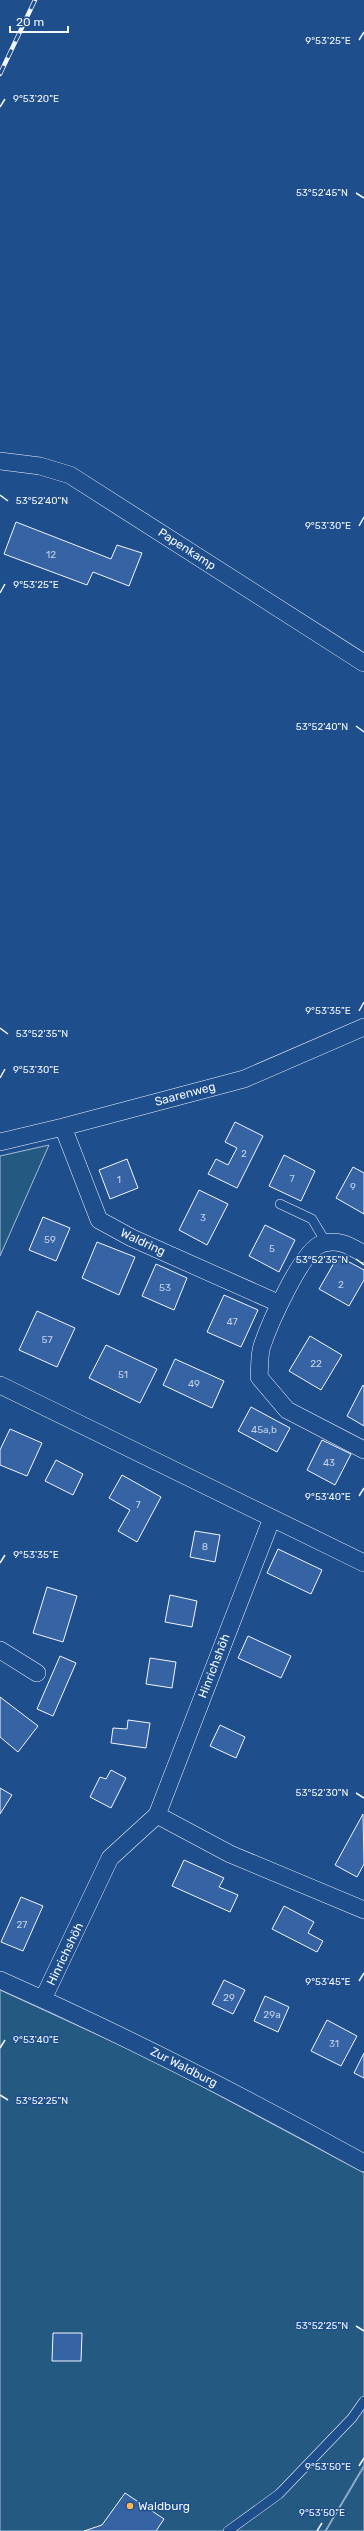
<svg xmlns="http://www.w3.org/2000/svg" width="364" height="2531" font-family="Rubik,sans-serif">
<style>
.green{fill:#245a82;stroke:#a8bbd7}
.building{fill:#3563a3;stroke:#f2f6ff}
.lines{fill:none;stroke-linecap:round;stroke-linejoin:round}
.service-casing{stroke:#f2f6ff;stroke-width:10}
.minor-casing{stroke:#f2f6ff;stroke-width:18}
.service{stroke:#1f4e8c;stroke-width:9}
.minor{stroke:#1f4e8c;stroke-width:17}
.rail-casing{stroke:#f2f6ff;stroke-width:4.5}
.rail{stroke:#1f4e8c;stroke-width:3;stroke-dasharray:9;stroke-linecap:butt}
.ticks{fill:none;stroke:#f2f6ff;stroke-width:1.5}
.poi-dot{fill:#ffb74d;stroke:#1f4e8c;stroke-width:1.5}
.labels{text-anchor:middle;stroke-width:3;stroke-linejoin:round;paint-order:stroke}
.number-label{font-size:10px;fill:#c3d1e8}
.street-label{font-size:12px;fill:#f2f6ff;stroke:#1f4e8c}
.poi-label{font-size:12px;fill:#f2f6ff;stroke:#1f4e8c;text-anchor:start}
.ticks-label{font-size:10px;text-anchor:middle;fill:#f2f6ff;stroke:#1f4e8c;stroke-width:3;stroke-linejoin:round;paint-order:stroke}
</style>
<rect width="100%" height="100%" fill="#1f4e8c"/>
<path class="green" d="M 49,1145 L 0,1256 L 0,1156 Z
M 0,1990 L 155,2061 L 364,2173 L 364,2465 L 325,2531 L 0,2531 Z
M 364,2467 L 364,2531 L 326,2531 Z"/>
<path class="building" d="M 16,522 L 111,559 L 117,545 L 142,553 L 129,586 L 93,572 L 87,585 L 4,554 Z
M 235,1122 L 263,1136 L 237,1188 L 208,1174 L 216,1159 L 228,1165 L 237,1148 L 225,1142 Z
M 284,1155 L 315,1171 L 301,1201 L 269,1186 Z
M 127,1159 L 138,1188 L 110,1199 L 99,1170 Z
M 353,1167 L 364,1173 L 364,1214 L 336,1198 Z
M 199,1190 L 228,1204 L 207,1245 L 179,1230 Z
M 43,1217 L 70,1228 L 56,1261 L 29,1250 Z
M 265,1225 L 295,1240 L 279,1272 L 249,1256 Z
M 97,1242 L 135,1257 L 119,1295 L 82,1278 Z
M 338,1256 L 364,1270 L 364,1280 L 349,1306 L 319,1289 Z
M 156,1264 L 187,1278 L 174,1310 L 142,1296 Z
M 224,1295 L 258,1310 L 241,1347 L 207,1332 Z
M 37,1311 L 75,1328 L 57,1367 L 19,1350 Z
M 310,1336 L 342,1355 L 321,1390 L 289,1371 Z
M 106,1345 L 157,1369 L 140,1403 L 89,1378 Z
M 175,1359 L 224,1381 L 212,1408 L 163,1385 Z
M 363,1385 L 364,1386 L 364,1426 L 347,1416 Z
M 251,1407 L 290,1428 L 277,1452 L 238,1431 Z
M 10,1429 L 42,1443 L 27,1476 L 0,1465 L 0,1450 Z
M 322,1440 L 351,1454 L 335,1485 L 307,1470 Z
M 56,1460 L 83,1474 L 73,1495 L 45,1481 Z
M 122,1475 L 161,1497 L 137,1542 L 118,1531 L 130,1510 L 109,1498 Z
M 195,1531 L 220,1535 L 215,1562 L 190,1557 Z
M 278,1549 L 322,1570 L 311,1594 L 267,1573 Z
M 47,1587 L 77,1596 L 63,1642 L 33,1633 Z
M 170,1595 L 197,1601 L 192,1627 L 165,1622 Z
M 248,1636 L 291,1656 L 281,1678 L 238,1658 Z
M 60,1656 L 76,1663 L 53,1716 L 37,1709 Z
M 150,1658 L 176,1662 L 172,1688 L 146,1684 Z
M 0,1697 L 38,1726 L 18,1752 L 0,1737 Z
M 128,1720 L 150,1723 L 146,1748 L 111,1743 L 113,1728 L 127,1729 Z
M 220,1725 L 245,1737 L 236,1758 L 210,1746 Z
M 111,1770 L 126,1778 L 111,1808 L 90,1797 L 100,1777 L 106,1779 Z
M 0,1788 L 12,1795 L 0,1814 Z
M 363,1814 L 364,1864 L 357,1877 L 335,1865 Z
M 184,1860 L 224,1878 L 219,1887 L 238,1895 L 230,1912 L 172,1886 Z
M 21,1897 L 43,1906 L 23,1951 L 1,1942 Z
M 284,1906 L 314,1922 L 308,1933 L 323,1941 L 317,1952 L 272,1929 Z
M 224,1980 L 245,1990 L 233,2014 L 212,2004 Z
M 265,1996 L 289,2007 L 278,2032 L 254,2021 Z
M 327,2020 L 357,2036 L 341,2066 L 311,2051 Z
M 364,2053 L 364,2078 L 354,2073 Z
M 53,2333 L 82,2333 L 81,2361 L 52,2361 Z
M 125,2493 L 164,2519 L 156,2531 L 84,2531 L 102,2525 Z"/>
<g class="lines">
<defs>
<path id="service" d="M 280,1204 L 312,1219 L 327,1244
M 228,2531 L 279,2494 L 352,2418 L 364,2401"/>
<path id="minor" d="M 0,461 L 40,466 L 70,475 L 364,663
M 63,1127 L 99,1220 L 132,1238 L 278,1303
M 0,1142 L 63,1127 L 244,1079 L 364,1027
M 364,1254 C 350,1246 338,1238 321,1244 C 301,1252 269,1325 262,1346 C 259,1355 260,1367 259,1377 L 287,1410 L 364,1450
M 0,1385 L 364,1563
M 0,1650 L 37,1673
M 157,1815 L 230,1854 L 364,1910
M 0,1980 C 124,2035 245,2097 364,2163
M 43,1999 L 110,1858 L 157,1815 L 272,1518"/>
</defs>
<use href="#service" class="service-casing"/>
<use href="#minor" class="minor-casing"/>
<use href="#service" class="service"/>
<use href="#minor" class="minor"/>
<defs>
<path id="rail" d="M 0,74 L 35,0"/>
</defs>
<use href="#rail" class="rail-casing"/>
<use href="#rail" class="rail"/>
</g>
<path class="ticks" d="M 359,40 L 364,32M 0,107 L 5,99M 356,193 L 364,198M 0,495 L 8,501M 359,526 L 364,517M 0,593 L 5,584M 356,726 L 364,732M 359,1011 L 364,1002M 0,1028 L 8,1034M 0,1078 L 5,1069M 356,1259 L 364,1265M 359,1496 L 364,1488M 0,1563 L 5,1555M 356,1793 L 364,1798M 359,1981 L 364,1973M 0,2048 L 5,2040M 0,2095 L 8,2100M 356,2326 L 364,2331M 359,2466 L 364,2458M 317,2531 L 322,2523"/>
<circle class="poi-dot" cx="130" cy="2506" r="4"/>
<g class="labels">
<g class="number-label">
<text x="51" y="558">12</text>
<text x="244" y="1157">2</text>
<text x="292" y="1182">7</text>
<text x="119" y="1183">1</text>
<text x="353" y="1190">9</text>
<text x="203" y="1221">3</text>
<text x="50" y="1243">59</text>
<text x="272" y="1252">5</text>
<text x="341" y="1288">2</text>
<text x="165" y="1291">53</text>
<text x="232" y="1325">47</text>
<text x="47" y="1343">57</text>
<text x="316" y="1367">22</text>
<text x="123" y="1378">51</text>
<text x="194" y="1387">49</text>
<text x="264" y="1433">45a,b</text>
<text x="329" y="1466">43</text>
<text x="138" y="1508">7</text>
<text x="205" y="1550">8</text>
<text x="22" y="1928">27</text>
<text x="229" y="2001">29</text>
<text x="272" y="2018">29a</text>
<text x="334" y="2047">31</text>
</g>
<g class="street-label">
<text transform="translate(187 549) rotate(33)" y="4">Papenkamp</text>
<text transform="translate(185 1094) rotate(-15)" y="4">Saarenweg</text>
<text transform="translate(143 1242) rotate(25)" y="4">Waldring</text>
<text transform="translate(214 1666) rotate(-69)" y="4">Hinrichshöh</text>
<text transform="translate(65 1954) rotate(-64)" y="4">Hinrichshöh</text>
<text transform="translate(184 2067) rotate(27)" y="4">Zur Waldburg</text>
</g>
<g class="poi-label">
<text x="138" y="2510">Waldburg</text>
</g>
</g>
<g class="ticks-label">
<text x="328" y="44">9°53'25"E</text>
<text x="36" y="102">9°53'20"E</text>
<text x="322" y="196">53°52'45"N</text>
<text x="42" y="504">53°52'40"N</text>
<text x="328" y="529">9°53'30"E</text>
<text x="36" y="588">9°53'25"E</text>
<text x="322" y="730">53°52'40"N</text>
<text x="328" y="1014">9°53'35"E</text>
<text x="42" y="1037">53°52'35"N</text>
<text x="36" y="1073">9°53'30"E</text>
<text x="322" y="1263">53°52'35"N</text>
<text x="328" y="1500">9°53'40"E</text>
<text x="36" y="1558">9°53'35"E</text>
<text x="322" y="1796">53°52'30"N</text>
<text x="328" y="1985">9°53'45"E</text>
<text x="36" y="2043">9°53'40"E</text>
<text x="42" y="2104">53°52'25"N</text>
<text x="322" y="2329">53°52'25"N</text>
<text x="328" y="2470">9°53'50"E</text>
<text x="322" y="2516">9°53'50"E</text>
</g>
<path d="M10 26v6h58v-6" fill="none" stroke="#f2f6ff" stroke-width="2"/>
<text x="16" y="26" font-size="12" fill="#f2f6ff" stroke="#1f4e8c" stroke-width="3" paint-order="stroke">20 m</text>
</svg>
